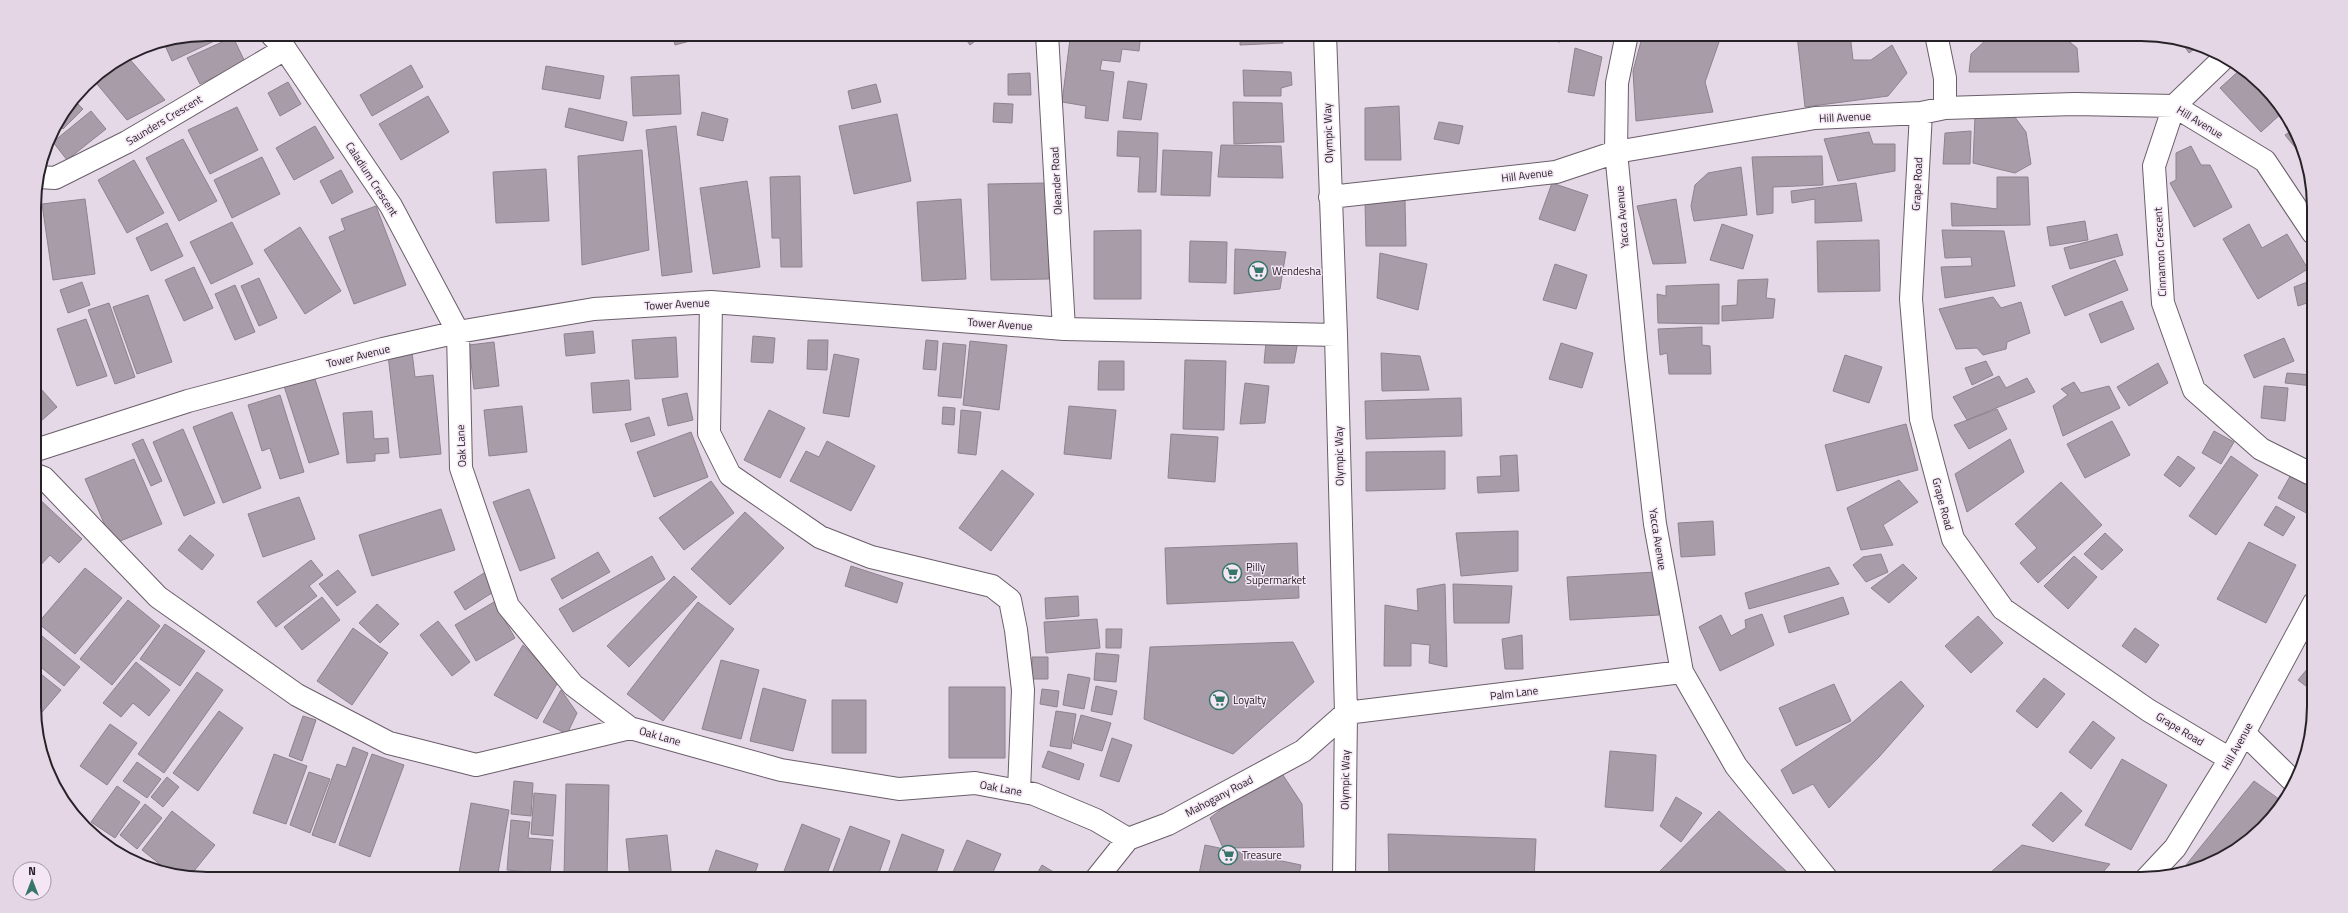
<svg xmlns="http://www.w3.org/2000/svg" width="2348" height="913" font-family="'Titillium Web',sans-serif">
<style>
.building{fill:#a99ca9;stroke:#8e828e}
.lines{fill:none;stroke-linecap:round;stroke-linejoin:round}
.minor-casing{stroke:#6a5e6a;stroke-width:24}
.minor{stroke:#fff;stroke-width:22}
.labels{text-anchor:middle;stroke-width:3;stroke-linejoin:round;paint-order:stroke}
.street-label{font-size:11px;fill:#272227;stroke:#f4e6f4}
.poi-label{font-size:11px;fill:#272227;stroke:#f4e6f4;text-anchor:start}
.rim{fill:none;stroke:#272227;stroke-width:2}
</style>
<rect width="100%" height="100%" fill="#e6d9e7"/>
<path class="building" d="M 207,34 L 227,35 L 172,61 L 164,43 Z
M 672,34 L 712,34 L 712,35 L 675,45 Z
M 962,34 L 984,34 L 970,45 Z
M 1081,34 L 1141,34 L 1139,51 L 1122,49 L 1120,62 L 1102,60 L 1100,70 L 1114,72 L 1108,121 L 1085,118 L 1086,106 L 1062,102 L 1070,39 L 1080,40 Z
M 1240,34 L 1283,34 L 1283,43 L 1240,45 Z
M 1511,34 L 1560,34 L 1560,42 Z
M 1643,34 L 1717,34 L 1719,42 L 1705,82 L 1713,112 L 1636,121 L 1633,71 Z
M 1850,34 L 1853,60 L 1871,60 L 1892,45 L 1907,73 L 1888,96 L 1805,107 L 1797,35 Z
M 1995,34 L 2060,34 L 2077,48 L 2079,72 L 1969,72 L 1971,54 L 1988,38 Z
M 233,37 L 245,62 L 200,84 L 187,58 Z
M 2181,41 L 2197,43 L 2200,45 L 2189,53 Z
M 152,45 L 138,54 L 136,51 L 141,47 Z
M 1575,48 L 1602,57 L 1594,96 L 1568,92 Z
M 127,56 L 165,100 L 127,120 L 92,78 Z
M 411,65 L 423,87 L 372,116 L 360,95 Z
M 546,66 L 604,76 L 600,99 L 542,89 Z
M 2242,68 L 2278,102 L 2284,111 L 2261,132 L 2220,88 Z
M 1243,70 L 1291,72 L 1292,85 L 1281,88 L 1281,96 L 1244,96 Z
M 1030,73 L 1031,95 L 1008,95 L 1008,74 Z
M 679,75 L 681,114 L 633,116 L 631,77 Z
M 1128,81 L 1147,84 L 1141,120 L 1123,118 Z
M 288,82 L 301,104 L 280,116 L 268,93 Z
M 876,84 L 881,102 L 852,109 L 848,91 Z
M 428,96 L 449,132 L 401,160 L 379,124 Z
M 75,101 L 83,109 L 63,129 L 58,123 Z
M 1233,102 L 1282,103 L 1284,142 L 1234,144 Z
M 994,103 L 1013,104 L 1012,123 L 993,122 Z
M 1399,106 L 1401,160 L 1365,160 L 1365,108 Z
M 237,107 L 258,150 L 210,174 L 188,130 Z
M 569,108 L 627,122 L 623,141 L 565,127 Z
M 91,111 L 106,129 L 67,160 L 53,142 Z
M 702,112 L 728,119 L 723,141 L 697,135 Z
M 897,114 L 911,181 L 854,194 L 839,126 Z
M 1975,116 L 2014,116 L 2026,132 L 2031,164 L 2015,173 L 1973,163 Z
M 1439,122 L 1463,126 L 1459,144 L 1434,139 Z
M 315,126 L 334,158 L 294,180 L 276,148 Z
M 676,126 L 692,272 L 662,276 L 646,130 Z
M 54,128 L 57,132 L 49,140 L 52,130 Z
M 2294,129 L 2301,141 L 2306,161 L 2285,135 Z
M 1118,131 L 1158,133 L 1156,192 L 1138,192 L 1140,157 L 1117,156 Z
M 1971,131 L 1970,164 L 1943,164 L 1945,133 Z
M 1869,132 L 1873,144 L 1895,144 L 1895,171 L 1838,181 L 1824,139 Z
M 183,139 L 217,201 L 179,221 L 146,158 Z
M 1221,145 L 1281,146 L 1283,178 L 1218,177 Z
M 2191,146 L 2201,165 L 2210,165 L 2232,207 L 2194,227 L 2170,183 L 2176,180 L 2176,153 Z
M 642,150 L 649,250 L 582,265 L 578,156 Z
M 1163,150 L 1212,152 L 1210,196 L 1161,195 Z
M 1822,156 L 1823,185 L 1773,187 L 1773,213 L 1757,215 L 1752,157 Z
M 262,157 L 280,194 L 232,218 L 214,180 Z
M 134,160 L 164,213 L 127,233 L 98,180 Z
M 1741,167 L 1747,215 L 1694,221 L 1691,206 L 1695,185 L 1708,173 Z
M 546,169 L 549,221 L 496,223 L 493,172 Z
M 341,170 L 353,192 L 332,204 L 320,181 Z
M 800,176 L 802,267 L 781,267 L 780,238 L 772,238 L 770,177 Z
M 1997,177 L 2028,177 L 2030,225 L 1952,226 L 1951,203 L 1997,209 Z
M 747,181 L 760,267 L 713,274 L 700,188 Z
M 1047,183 L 1049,279 L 991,280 L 988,184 Z
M 1552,183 L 1588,195 L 1575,231 L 1539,219 Z
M 1856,183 L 1862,221 L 1815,223 L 1815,199 L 1792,203 L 1791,191 Z
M 85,199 L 95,274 L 53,280 L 42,204 Z
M 961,199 L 966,279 L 922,281 L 917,202 Z
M 1676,199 L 1686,263 L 1653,264 L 1637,206 Z
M 1405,200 L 1406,246 L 1366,246 L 1365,201 Z
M 376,206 L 406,285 L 354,304 L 329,237 L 345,230 L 341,219 Z
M 2085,221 L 2088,240 L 2050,246 L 2047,227 Z
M 232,222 L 253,264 L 211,284 L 190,242 Z
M 167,223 L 183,256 L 151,271 L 136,238 Z
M 1722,224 L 1753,235 L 1743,269 L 1710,260 Z
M 2249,224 L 2262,248 L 2287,234 L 2308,269 L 2258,299 L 2223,239 Z
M 300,227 L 341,291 L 305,314 L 264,250 Z
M 1141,230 L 1141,299 L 1094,299 L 1094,231 Z
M 1942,230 L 2004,231 L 2015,286 L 1945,298 L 1941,267 L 1972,266 L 1971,257 L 1945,258 Z
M 2117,234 L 2123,255 L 2070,269 L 2064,248 Z
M 1879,240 L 1880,291 L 1818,292 L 1817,241 Z
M 1190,241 L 1227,242 L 1226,283 L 1189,282 Z
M 1235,249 L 1286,252 L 1280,289 L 1234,294 Z
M 1380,253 L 1427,264 L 1418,310 L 1377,298 Z
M 2115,260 L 2128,290 L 2065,316 L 2052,286 Z
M 1555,264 L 1587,275 L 1576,309 L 1543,300 Z
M 194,267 L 213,308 L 184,321 L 165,280 Z
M 259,278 L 277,318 L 259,326 L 241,286 Z
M 1768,279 L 1766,298 L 1775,299 L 1773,318 L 1722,321 L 1722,306 L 1737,305 L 1738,280 Z
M 2313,280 L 2313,301 L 2298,306 L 2294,287 Z
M 82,282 L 90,305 L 68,313 L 60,290 Z
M 1719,284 L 1719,324 L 1658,323 L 1657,294 L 1666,296 L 1666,286 Z
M 235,285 L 255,332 L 235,340 L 215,294 Z
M 148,295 L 172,362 L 137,374 L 113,307 Z
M 1993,297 L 2001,308 L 2021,302 L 2030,333 L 2007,342 L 2006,349 L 1983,355 L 1977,348 L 1956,349 L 1939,309 Z
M 2122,301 L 2134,329 L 2101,343 L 2089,314 Z
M 109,303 L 135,377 L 115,384 L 88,310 Z
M 86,319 L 107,376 L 77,386 L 57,329 Z
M 1702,327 L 1702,345 L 1710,346 L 1711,374 L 1669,374 L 1667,353 L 1660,355 L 1658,329 Z
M 593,331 L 595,353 L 566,356 L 564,334 Z
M 753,336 L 775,338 L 773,363 L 751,362 Z
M 676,337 L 678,377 L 635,379 L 632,340 Z
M 2284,338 L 2294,361 L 2254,378 L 2244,355 Z
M 808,340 L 828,340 L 827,370 L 807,369 Z
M 926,340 L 938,341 L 936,370 L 923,369 Z
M 970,341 L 1007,345 L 999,410 L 963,405 Z
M 1298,341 L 1294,363 L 1264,363 L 1266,342 Z
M 494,342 L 499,386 L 474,389 L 469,345 Z
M 943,343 L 966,345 L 961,398 L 938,396 Z
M 1561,343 L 1593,353 L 1582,388 L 1549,379 Z
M 412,352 L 415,377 L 433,375 L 441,454 L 400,458 L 388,355 Z
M 1381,353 L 1420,356 L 1429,390 L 1382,391 Z
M 834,354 L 859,359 L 849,417 L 823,413 Z
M 1845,355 L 1882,367 L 1869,403 L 1833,391 Z
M 1185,360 L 1226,361 L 1224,430 L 1183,429 Z
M 1099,361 L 1124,361 L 1124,390 L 1098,390 Z
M 1986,361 L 1993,375 L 1972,385 L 1965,368 Z
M 2158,363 L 2168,383 L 2129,406 L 2117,387 Z
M 2287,373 L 2313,375 L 2313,386 L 2285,383 Z
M 314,376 L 339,454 L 309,463 L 284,386 Z
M 1999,376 L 2006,388 L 2027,378 L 2035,392 L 1967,420 L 1953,397 Z
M 629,380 L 631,410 L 593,413 L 591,383 Z
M 2074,382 L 2081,393 L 2109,386 L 2120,408 L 2063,436 L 2053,406 L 2068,395 L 2061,389 Z
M 1245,383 L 1269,386 L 1265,423 L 1240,424 Z
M 2264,386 L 2288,388 L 2285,421 L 2261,418 Z
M 41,389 L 57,407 L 41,421 L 36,415 L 35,393 Z
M 687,393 L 693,420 L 668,426 L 662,399 Z
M 280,395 L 304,472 L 280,479 L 270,448 L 262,451 L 248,405 Z
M 1461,398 L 1462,436 L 1366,439 L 1365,401 Z
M 522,406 L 527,452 L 489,456 L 484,410 Z
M 1069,406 L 1116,410 L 1111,459 L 1064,454 Z
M 943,407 L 955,408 L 954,425 L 942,424 Z
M 1997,409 L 2007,429 L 1969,449 L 1954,425 Z
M 769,410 L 805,428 L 780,478 L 744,460 Z
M 961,410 L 981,412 L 976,455 L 958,453 Z
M 372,411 L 374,439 L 388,438 L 389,453 L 375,454 L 375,461 L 347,463 L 343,413 Z
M 232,412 L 261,488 L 223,503 L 193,427 Z
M 649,417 L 655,435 L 631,442 L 625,424 Z
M 2112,421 L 2130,455 L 2085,478 L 2067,444 Z
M 1906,424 L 1918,470 L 1837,491 L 1825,445 Z
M 183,429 L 215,503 L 184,516 L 153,442 Z
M 2214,431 L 2234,442 L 2221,464 L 2202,453 Z
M 691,432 L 708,477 L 654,497 L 637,452 Z
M 1171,434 L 1218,437 L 1215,482 L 1168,478 Z
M 143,439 L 162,481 L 151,486 L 132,444 Z
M 2010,439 L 2024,472 L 1967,512 L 1955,474 Z
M 827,441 L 875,466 L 851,511 L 790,481 L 806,451 L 819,457 Z
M 1445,451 L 1445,489 L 1366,491 L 1366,452 Z
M 1517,455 L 1519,491 L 1478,493 L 1477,477 L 1501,476 L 1500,456 Z
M 2178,456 L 2195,468 L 2180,487 L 2164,475 Z
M 2231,456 L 2258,475 L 2216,535 L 2189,516 Z
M 134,459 L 162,524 L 113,544 L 85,479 Z
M 1002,470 L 1034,494 L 991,551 L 959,528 Z
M 2293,471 L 2313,482 L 2312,516 L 2278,498 Z
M 1899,480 L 1918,502 L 1883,525 L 1893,545 L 1861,550 L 1847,508 Z
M 711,481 L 734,513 L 684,550 L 659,518 Z
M 2061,482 L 2102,525 L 2038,583 L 2020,563 L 2037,548 L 2015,524 Z
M 529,489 L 555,558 L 520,571 L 493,502 Z
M 36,496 L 82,539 L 59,563 L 50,555 L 36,570 Z
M 299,497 L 315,539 L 263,557 L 248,514 Z
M 2276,506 L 2295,517 L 2283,536 L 2264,525 Z
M 441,509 L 455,550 L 372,576 L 359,535 Z
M 745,512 L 784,548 L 730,605 L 691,569 Z
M 1713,521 L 1715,555 L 1681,557 L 1678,523 Z
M 1518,531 L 1518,571 L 1461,576 L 1456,533 Z
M 2105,533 L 2123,550 L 2102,570 L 2084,554 Z
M 190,535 L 214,555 L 202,570 L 178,550 Z
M 2249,542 L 2296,565 L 2266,623 L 2217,599 Z
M 1297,543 L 1299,598 L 1167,604 L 1165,548 Z
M 598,552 L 610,572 L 562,599 L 551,579 Z
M 1881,554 L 1888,572 L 1866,582 L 1853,565 L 1863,557 Z
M 652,556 L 665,579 L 573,632 L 559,609 Z
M 2074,556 L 2097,577 L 2068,609 L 2044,586 Z
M 311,560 L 323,575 L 309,586 L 317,596 L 276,627 L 257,602 Z
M 1903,564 L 1917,578 L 1889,603 L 1871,588 Z
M 851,566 L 903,583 L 897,603 L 845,586 Z
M 1829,567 L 1839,584 L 1749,609 L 1745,593 Z
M 85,568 L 122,598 L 75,654 L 38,623 Z
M 338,570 L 356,592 L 337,606 L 319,584 Z
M 1656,572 L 1659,615 L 1570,620 L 1567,577 Z
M 484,573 L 495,591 L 465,610 L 454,592 Z
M 674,576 L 697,597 L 629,667 L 607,646 Z
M 1445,584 L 1447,667 L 1429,663 L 1430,645 L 1411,643 L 1411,666 L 1384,666 L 1385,605 L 1418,611 L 1417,589 Z
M 1453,584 L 1512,586 L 1509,623 L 1454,623 Z
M 1078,596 L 1079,616 L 1046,619 L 1045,598 Z
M 322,597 L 340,620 L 302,650 L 284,627 Z
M 1843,597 L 1849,614 L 1789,633 L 1784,616 Z
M 128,600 L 160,626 L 112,685 L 80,659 Z
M 494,602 L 515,638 L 476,661 L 455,625 Z
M 698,602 L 734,629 L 663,721 L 627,694 Z
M 377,604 L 399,624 L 380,643 L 359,623 Z
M 1762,614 L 1774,645 L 1720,671 L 1699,627 L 1721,615 L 1731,636 L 1746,628 L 1745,620 Z
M 1978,616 L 2003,643 L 1971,673 L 1945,646 Z
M 1097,619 L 1100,648 L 1046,653 L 1044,622 Z
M 438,621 L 470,662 L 452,676 L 420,635 Z
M 165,624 L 205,651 L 180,686 L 140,659 Z
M 353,628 L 388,653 L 352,705 L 317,681 Z
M 2135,628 L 2159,645 L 2146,663 L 2122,646 Z
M 1106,629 L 1122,629 L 1121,648 L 1106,648 Z
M 37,632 L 80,667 L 64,686 L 37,664 Z
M 1522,635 L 1523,669 L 1505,669 L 1502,639 Z
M 1293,642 L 1314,682 L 1233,754 L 1144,719 L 1150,647 Z
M 523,645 L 558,682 L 537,719 L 494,695 Z
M 1096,653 L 1119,655 L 1116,682 L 1094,680 Z
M 1032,657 L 1048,657 L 1048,679 L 1032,679 Z
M 721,660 L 759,670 L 741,739 L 702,729 Z
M 2314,661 L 2314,692 L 2298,680 Z
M 136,662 L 170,690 L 149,716 L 133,703 L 121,717 L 103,703 Z
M 37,671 L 61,690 L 37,718 Z
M 197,672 L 223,690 L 164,773 L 138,754 Z
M 1068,674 L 1090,678 L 1084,709 L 1063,705 Z
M 2044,678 L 2065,694 L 2037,728 L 2016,711 Z
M 1901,681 L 1924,706 L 1879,757 L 1829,808 L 1813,784 L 1793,794 L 1781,770 L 1852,723 Z
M 1834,684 L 1851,721 L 1796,746 L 1779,708 Z
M 1096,686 L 1117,691 L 1112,715 L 1091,711 Z
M 949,687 L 1005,687 L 1005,758 L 949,758 Z
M 763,688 L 806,700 L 793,751 L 750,741 Z
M 1042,689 L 1059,691 L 1057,707 L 1040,704 Z
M 561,690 L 577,713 L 567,734 L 543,722 Z
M 832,700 L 866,700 L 866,753 L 832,753 Z
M 219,711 L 243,728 L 198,791 L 173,773 Z
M 1056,711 L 1076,714 L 1071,749 L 1050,746 Z
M 1081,715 L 1111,723 L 1102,751 L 1073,743 Z
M 303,716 L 316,720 L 302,761 L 289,756 Z
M 2093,721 L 2115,738 L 2091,769 L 2069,752 Z
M 110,724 L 137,743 L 107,785 L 80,766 Z
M 1112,738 L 1132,745 L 1119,782 L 1100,776 Z
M 353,747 L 368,753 L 335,843 L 312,835 L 337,764 L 346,767 Z
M 1048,751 L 1084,764 L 1079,780 L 1042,767 Z
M 1610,751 L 1656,755 L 1653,811 L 1605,807 Z
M 274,754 L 307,766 L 286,824 L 253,813 Z
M 372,754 L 404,765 L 370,857 L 339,845 Z
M 2122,759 L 2167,785 L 2131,850 L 2085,825 Z
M 137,762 L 161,779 L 147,798 L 123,781 Z
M 1277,766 L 1302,804 L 1304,847 L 1223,848 L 1210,818 Z
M 309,772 L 330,779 L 310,833 L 290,825 Z
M 167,777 L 179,787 L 163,807 L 151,797 Z
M 514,781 L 533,783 L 531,816 L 511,814 Z
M 2254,781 L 2283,802 L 2278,811 L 2246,843 L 2197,870 L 2186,865 Z
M 566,784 L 609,785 L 607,879 L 564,878 Z
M 117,786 L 140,802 L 115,838 L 91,822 Z
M 2061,792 L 2082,811 L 2053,842 L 2032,825 Z
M 534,793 L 556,795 L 553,836 L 531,834 Z
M 1676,797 L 1702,813 L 1681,842 L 1660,826 Z
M 471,803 L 509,810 L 497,879 L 458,879 Z
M 145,804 L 162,818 L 137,849 L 120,835 Z
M 172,811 L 215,845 L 190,876 L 171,873 L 142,850 Z
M 1719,811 L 1795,879 L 1664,879 L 1659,872 Z
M 511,820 L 530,822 L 528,838 L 553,840 L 550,874 L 507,870 Z
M 802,824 L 840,839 L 825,879 L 781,879 Z
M 850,826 L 890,841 L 877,879 L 830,879 Z
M 902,834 L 944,850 L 934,879 L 886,879 Z
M 1388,834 L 1536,839 L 1534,879 L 1389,879 Z
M 667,835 L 672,879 L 630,879 L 626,839 Z
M 967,840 L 1001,854 L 990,879 L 950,879 Z
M 1205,845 L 1301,865 L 1298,879 L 1198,879 Z
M 2022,845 L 2110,864 L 2097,879 L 1983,879 Z
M 716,850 L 758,864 L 753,879 L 706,879 Z
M 1042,865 L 1065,879 L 1034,879 Z"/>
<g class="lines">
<defs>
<path id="minor" d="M 271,34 L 285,49 L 391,206 L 458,332 L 461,468 L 508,606 L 573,685 L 630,728 L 781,770 L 899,789 L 975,783 L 1034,794 L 1096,820 L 1128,839
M 1047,34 L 1064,329
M 1325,34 L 1336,335 L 1346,713 L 1344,879
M 1627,34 L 1617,83 L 1616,152 L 1636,358 L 1655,524 L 1682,672 L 1736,766 L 1827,879
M 1936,34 L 1945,78 L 1945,108
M 2225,57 L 2174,106 L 2154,166 L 2163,303 L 2194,390 L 2261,449 L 2313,475
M 1921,113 L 1911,299 L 1921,419 L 1953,539 L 2003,609 L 2148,710 L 2230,759
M 39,177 L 55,178 L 127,142 L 285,49
M 1330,197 L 1556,172 L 1616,152 L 1815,118 L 1921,113 L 1945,108 L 2075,104 L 2174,106 L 2265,161 L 2313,233
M 711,302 L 709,433 L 730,475 L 820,537 L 871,557 L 992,586 L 1010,600 L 1016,630 L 1023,690 L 1019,791
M 36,450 L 188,401 L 383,349 L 458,332 L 594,309 L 711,302 L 1064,329 L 1336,335
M 36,475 L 44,478 L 158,597 L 297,695 L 389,743 L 476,765 L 630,728
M 2244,733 L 2294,782
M 1096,879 L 1128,839 L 1168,824 L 1303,751 L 1346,713 L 1682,672
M 2146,879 L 2175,848 L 2230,759 L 2314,603"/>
</defs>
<use href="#minor" class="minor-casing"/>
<use href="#minor" class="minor"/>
</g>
<defs>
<symbol id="supermarket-ring" viewBox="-11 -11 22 22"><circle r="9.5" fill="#f4e6f4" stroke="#357667" stroke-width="1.5"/><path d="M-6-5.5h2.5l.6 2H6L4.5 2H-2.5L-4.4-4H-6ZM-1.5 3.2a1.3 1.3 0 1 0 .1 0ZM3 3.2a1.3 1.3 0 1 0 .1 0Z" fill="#357667"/></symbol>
</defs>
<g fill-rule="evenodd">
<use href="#supermarket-ring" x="1247" y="260" width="22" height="22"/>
<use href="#supermarket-ring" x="1221" y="562" width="22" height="22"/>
<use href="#supermarket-ring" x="1208" y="689" width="22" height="22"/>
<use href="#supermarket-ring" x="1217" y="844" width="22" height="22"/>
</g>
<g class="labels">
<g class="street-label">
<text transform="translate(1845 117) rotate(-3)" y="4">Hill Avenue</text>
<text transform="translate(164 120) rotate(-31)" y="4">Saunders Crescent</text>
<text transform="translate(2200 122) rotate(31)" y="4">Hill Avenue</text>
<text transform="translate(1328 133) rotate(-92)" y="4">Olympic Way</text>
<text transform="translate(1527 175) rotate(-7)" y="4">Hill Avenue</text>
<text transform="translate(372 179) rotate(57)" y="4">Caladium Crescent</text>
<text transform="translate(1056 181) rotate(-93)" y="4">Oleander Road</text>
<text transform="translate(1917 184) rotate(-87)" y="4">Grape Road</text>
<text transform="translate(1622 217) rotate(-95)" y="4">Yacca Avenue</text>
<text transform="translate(2160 252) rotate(-93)" y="4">Cinnamon Crescent</text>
<text transform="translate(677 304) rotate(-3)" y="4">Tower Avenue</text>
<text transform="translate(1000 324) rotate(4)" y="4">Tower Avenue</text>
<text transform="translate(358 356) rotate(-14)" y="4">Tower Avenue</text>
<text transform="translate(461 446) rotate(-93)" y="4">Oak Lane</text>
<text transform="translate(1339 456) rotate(-91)" y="4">Olympic Way</text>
<text transform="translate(1943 504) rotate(75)" y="4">Grape Road</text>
<text transform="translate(1658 539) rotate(81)" y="4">Yacca Avenue</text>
<text transform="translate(1514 693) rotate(-7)" y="4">Palm Lane</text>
<text transform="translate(2180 729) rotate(31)" y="4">Grape Road</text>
<text transform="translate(660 736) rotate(16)" y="4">Oak Lane</text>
<text transform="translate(2237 746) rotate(-61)" y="4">Hill Avenue</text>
<text transform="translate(1345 780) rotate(-89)" y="4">Olympic Way</text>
<text transform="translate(1001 788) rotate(10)" y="4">Oak Lane</text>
<text transform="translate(1219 796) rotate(-28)" y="4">Mahogany Road</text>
</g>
<g class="poi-label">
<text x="1272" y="275">Wendesha</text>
<text x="1246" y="571">Pilly<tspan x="1246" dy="13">Supermarket</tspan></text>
<text x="1233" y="704">Loyalty</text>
<text x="1242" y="859">Treasure</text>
</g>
</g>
<path d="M0 0H2348V913H0ZM207 41H2141A166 166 0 0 1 2307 207V706A166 166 0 0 1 2141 872H207A166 166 0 0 1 41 706V207A166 166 0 0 1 207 41Z" fill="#e4d6e4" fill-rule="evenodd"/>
<path class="rim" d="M207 41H2141A166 166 0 0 1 2307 207V706A166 166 0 0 1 2141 872H207A166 166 0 0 1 41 706V207A166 166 0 0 1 207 41Z"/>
<g transform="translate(32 881)"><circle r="19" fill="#f4e6f4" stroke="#a298a2"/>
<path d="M0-3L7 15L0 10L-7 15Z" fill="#357667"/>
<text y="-6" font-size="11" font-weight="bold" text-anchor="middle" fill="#272227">N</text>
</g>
</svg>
